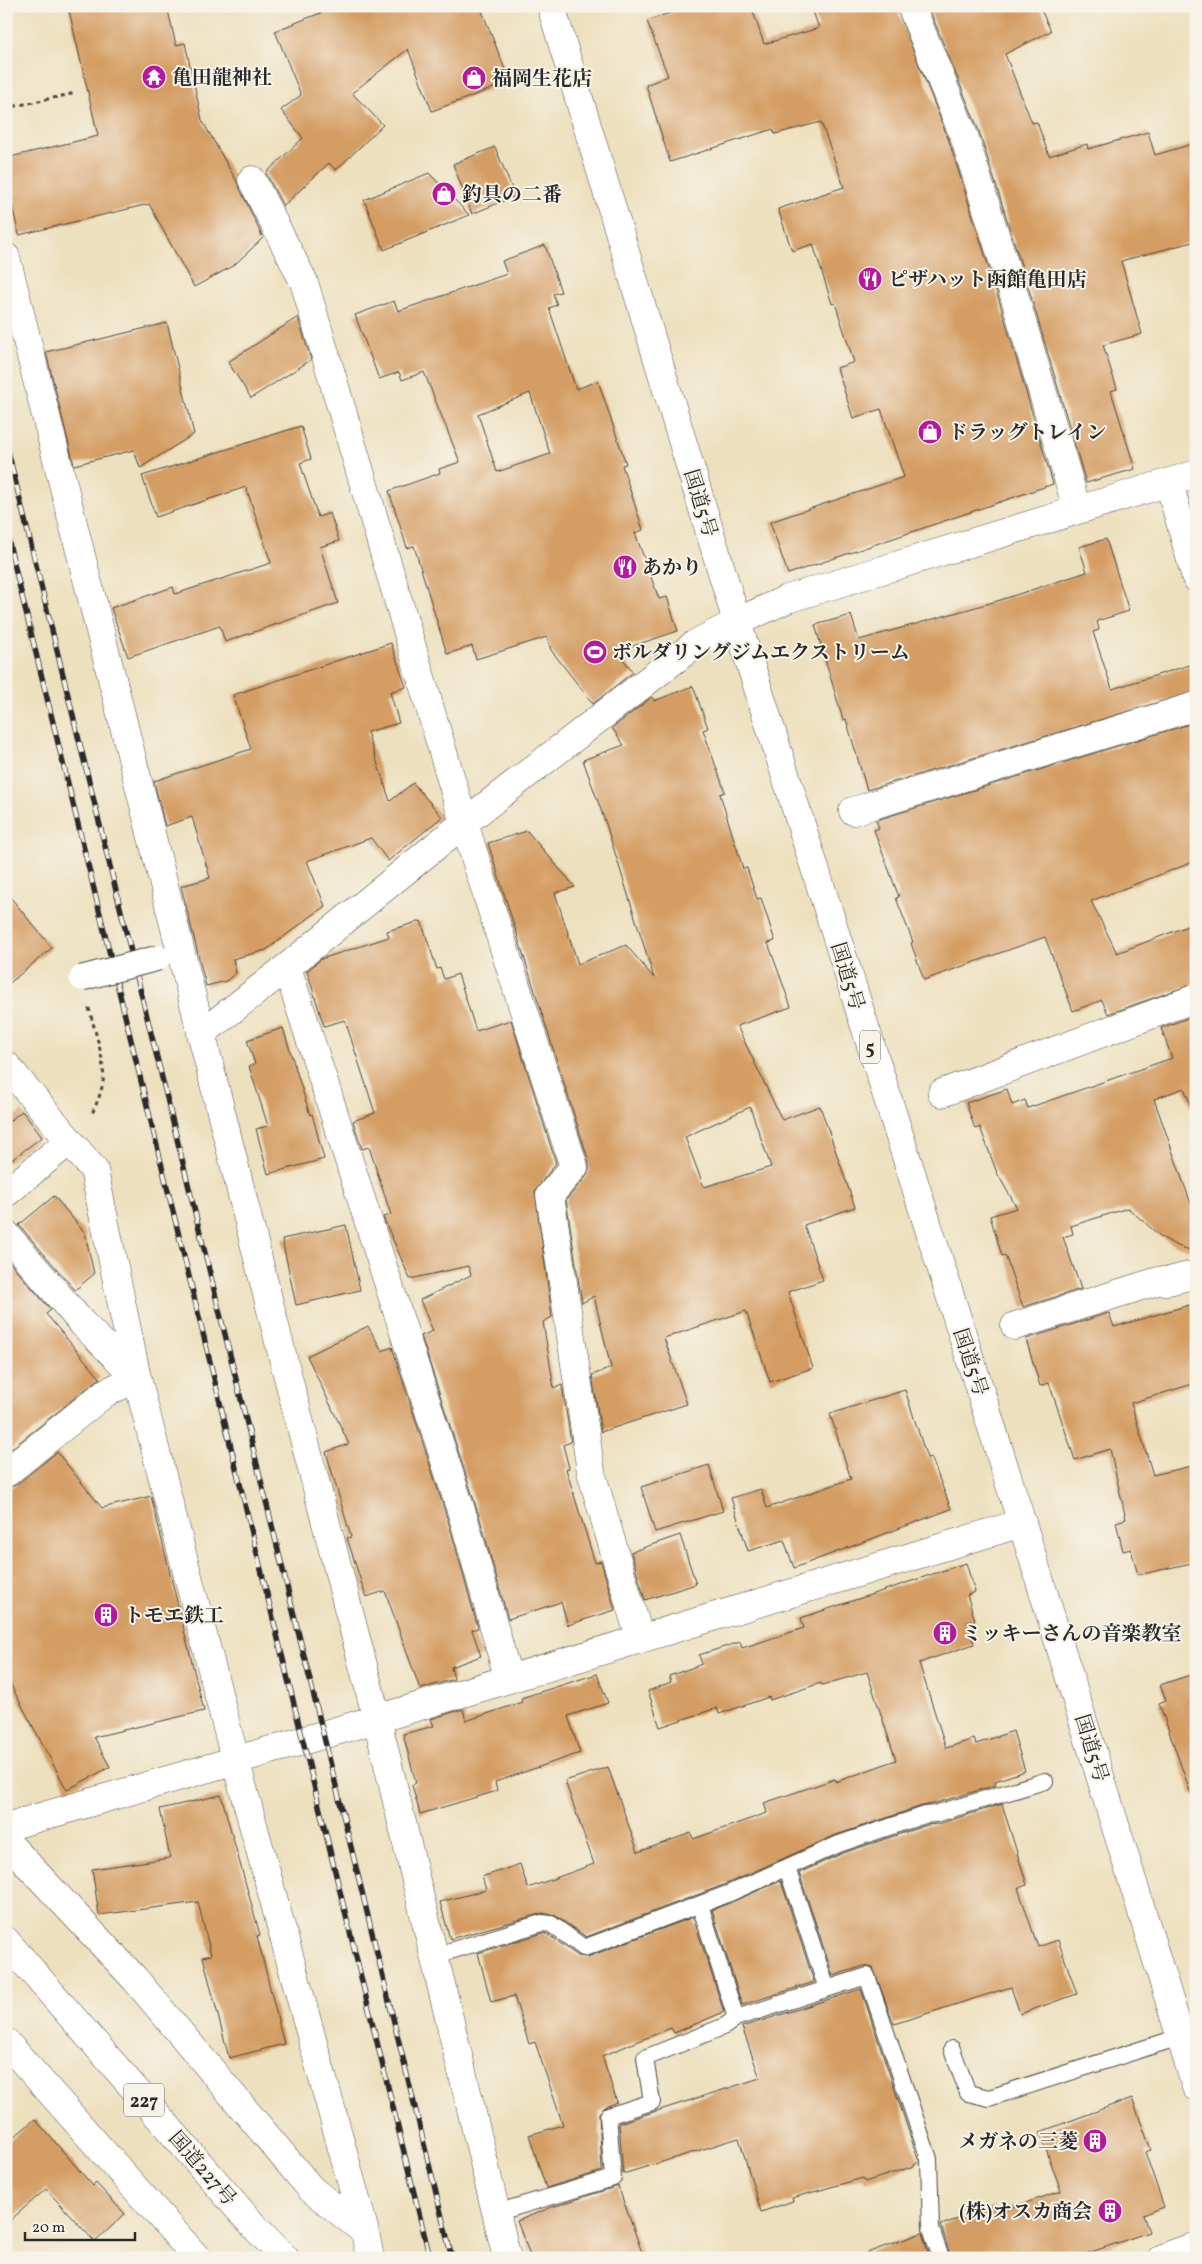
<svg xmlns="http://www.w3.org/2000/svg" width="1202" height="2264" font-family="Vollkorn,'Noto Serif JP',serif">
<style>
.building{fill:#d49d63;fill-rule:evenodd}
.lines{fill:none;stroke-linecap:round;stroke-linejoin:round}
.service-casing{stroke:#484641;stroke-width:18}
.minor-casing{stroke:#484641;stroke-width:29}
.tertiary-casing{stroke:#484641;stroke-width:29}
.trunk-casing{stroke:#484641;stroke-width:29}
.path{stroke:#484641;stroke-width:3;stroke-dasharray:4 4;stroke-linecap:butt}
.service{stroke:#fff;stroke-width:16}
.minor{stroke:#fff;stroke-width:28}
.tertiary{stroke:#fff;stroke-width:28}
.trunk{stroke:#fff;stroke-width:28}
.rail-casing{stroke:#2b2b2b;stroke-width:5.5}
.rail{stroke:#f7f3e8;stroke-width:4;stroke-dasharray:11;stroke-linecap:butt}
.pedestrian-bridge-casing{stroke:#484641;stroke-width:27;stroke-linecap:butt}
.pedestrian-bridge{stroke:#fff;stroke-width:25}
.labels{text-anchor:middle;stroke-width:4;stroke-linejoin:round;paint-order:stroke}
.shield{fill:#f7f3e8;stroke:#686764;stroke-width:1}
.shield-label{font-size:19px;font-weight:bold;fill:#2b2b2b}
.poi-label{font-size:20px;font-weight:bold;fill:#2b2b2b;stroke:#f7f3e8;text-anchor:start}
.street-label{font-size:20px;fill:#2b2b2b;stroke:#f7f3e8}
</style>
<rect width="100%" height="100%" fill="#f7f3e8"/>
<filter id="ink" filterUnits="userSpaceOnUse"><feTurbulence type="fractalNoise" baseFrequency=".02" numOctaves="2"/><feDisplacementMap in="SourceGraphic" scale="10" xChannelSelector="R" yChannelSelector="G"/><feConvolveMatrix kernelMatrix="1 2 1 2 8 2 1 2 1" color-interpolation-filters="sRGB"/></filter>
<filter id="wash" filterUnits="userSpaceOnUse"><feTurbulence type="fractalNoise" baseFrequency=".0096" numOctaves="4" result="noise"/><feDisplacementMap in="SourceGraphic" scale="20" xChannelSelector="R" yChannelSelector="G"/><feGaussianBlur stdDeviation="1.12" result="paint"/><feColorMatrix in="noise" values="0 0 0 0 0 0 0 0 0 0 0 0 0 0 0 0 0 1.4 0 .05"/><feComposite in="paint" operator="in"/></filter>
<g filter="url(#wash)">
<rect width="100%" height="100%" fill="#ede0be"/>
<g id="blocks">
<path class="building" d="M 68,6 L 167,6 L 176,45 L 185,43 L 202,120 L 237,182 L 263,238 L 233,266 L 194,287 L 149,204 L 19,235 L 6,180 L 6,158 L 98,136 Z
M 338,6 L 480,6 L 510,82 L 432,111 L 408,49 L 352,93 L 383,125 L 336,170 L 329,163 L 283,206 L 266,173 L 303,138 L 281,110 L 301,95 L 275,31 Z
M 689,6 L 751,6 L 764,44 L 819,28 L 811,6 L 896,6 L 949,141 L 1000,303 L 1053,484 L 788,574 L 770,522 L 904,477 L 881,409 L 853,418 L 837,368 L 854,362 L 835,303 L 832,304 L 813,244 L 792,251 L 778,209 L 844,187 L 821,122 L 775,134 L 773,129 L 670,162 L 646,85 L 668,76 L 647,21 Z
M 928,6 L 1039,6 L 1051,31 L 1005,54 L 1032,123 L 1037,122 L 1049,156 L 1087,144 L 1088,149 L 1148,132 L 1155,155 L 1196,143 L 1196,241 L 1121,261 L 1142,334 L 1103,345 L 1117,389 L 1111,391 L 1135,469 L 1086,483 L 1030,293 L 979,131 Z
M 495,147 L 515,196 L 472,214 L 453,164 Z
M 429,173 L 469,215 L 384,250 L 364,200 Z
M 545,245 L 561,292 L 553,294 L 557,305 L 549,308 L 576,389 L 598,381 L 626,464 L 622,465 L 643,530 L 635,533 L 659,599 L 667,597 L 678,631 L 617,651 L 633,672 L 593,704 L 551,650 L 547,637 L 476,659 L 472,646 L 447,654 L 414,546 L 407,548 L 389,491 L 440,473 L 439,469 L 460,462 L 424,372 L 402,380 L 399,372 L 379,379 L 355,315 L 394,301 L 398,311 L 507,274 L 502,261 ZM 530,393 L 550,454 L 497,472 L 478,414 Z
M 298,317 L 311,360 L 251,398 L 228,362 Z
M 167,323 L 194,434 L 140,468 L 134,450 L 74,465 L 46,352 Z
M 301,426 L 311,459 L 300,463 L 318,517 L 330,513 L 339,541 L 320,547 L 338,603 L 225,642 L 220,626 L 128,657 L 111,608 L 173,587 L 175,594 L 271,563 L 246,487 L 156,517 L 142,476 Z
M 1106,539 L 1129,611 L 1097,621 L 1099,630 L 1093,632 L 1112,689 L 1196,663 L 1196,691 L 867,790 L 846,719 L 843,720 L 815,625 L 851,615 L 859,640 L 997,601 L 1087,572 L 1079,547 Z
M 391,643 L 406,687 L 390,692 L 399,723 L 367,732 L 390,801 L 413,783 L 442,817 L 388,861 L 371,838 L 307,861 L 325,906 L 266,950 L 233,959 L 236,973 L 226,981 L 206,986 L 181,886 L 210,878 L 192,817 L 165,826 L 154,781 L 251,749 L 233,695 Z
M 693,686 L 708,728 L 703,730 L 725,792 L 720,794 L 743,869 L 747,868 L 757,899 L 761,898 L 775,941 L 768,943 L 791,1007 L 737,1026 L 782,1120 L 820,1106 L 855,1207 L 804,1225 L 823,1280 L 788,1292 L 813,1368 L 770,1382 L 746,1311 L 664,1338 L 687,1404 L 601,1432 L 592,1375 L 611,1368 L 594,1296 L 582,1303 L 566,1200 L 586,1177 L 589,1170 L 589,1162 L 488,843 L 527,831 L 575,887 L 555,893 L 578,964 L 626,945 L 654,978 L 606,824 L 583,760 L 624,745 L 612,728 L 652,697 L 654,701 ZM 750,1107 L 771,1167 L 704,1187 L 685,1137 Z
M 1196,722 L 1196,861 L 1091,901 L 1117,953 L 1196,923 L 1196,983 L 1108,1014 L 1102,1000 L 1073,1011 L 1045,937 L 924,980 L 911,943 L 913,942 L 896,898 L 899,897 L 874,830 L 879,828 L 876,820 Z
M 6,892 L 52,948 L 6,986 Z
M 421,921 L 437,969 L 440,968 L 444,979 L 458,974 L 476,1031 L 511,1020 L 556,1163 L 535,1191 L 552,1317 L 543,1322 L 554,1388 L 562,1385 L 571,1442 L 563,1445 L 569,1468 L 566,1469 L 595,1563 L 601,1561 L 615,1610 L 568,1625 L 561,1602 L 508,1619 L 480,1519 L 421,1336 L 433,1331 L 420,1300 L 471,1275 L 468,1266 L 410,1279 L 383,1217 L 391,1215 L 369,1147 L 362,1149 L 353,1121 L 375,1113 L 345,1020 L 324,1026 L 307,971 L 321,959 L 389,937 L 387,931 Z
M 1196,1015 L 1196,1112 L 1194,1113 L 1184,1088 L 1154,1099 L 1196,1218 L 1196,1252 L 1175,1245 L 1160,1236 L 1128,1208 L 1071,1226 L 1073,1234 L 1063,1237 L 1081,1289 L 1023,1307 L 1005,1255 L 1002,1256 L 990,1216 L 1017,1208 L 997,1173 L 980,1127 L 975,1129 L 966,1103 L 1007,1089 L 1012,1105 L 1025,1100 L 1028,1108 L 1172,1058 L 1161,1028 Z
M 283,1028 L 310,1115 L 312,1114 L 324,1159 L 268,1174 L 256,1129 L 268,1126 L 249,1066 L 255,1064 L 247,1040 Z
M 22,1111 L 42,1137 L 6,1164 L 6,1124 Z
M 54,1196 L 85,1233 L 94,1274 L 75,1290 L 19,1225 Z
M 346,1225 L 360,1290 L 296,1305 L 282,1239 Z
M 6,1258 L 51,1310 L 46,1314 L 100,1378 L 6,1453 Z
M 1196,1303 L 1196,1383 L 1131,1403 L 1153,1475 L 1196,1465 L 1196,1562 L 1138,1575 L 1131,1549 L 1123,1551 L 1116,1522 L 1126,1519 L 1110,1449 L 1075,1460 L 1049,1383 L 1040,1386 L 1026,1339 L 1109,1313 L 1114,1327 Z
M 368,1326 L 382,1351 L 392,1347 L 450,1527 L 478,1628 L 472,1630 L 481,1656 L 451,1667 L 454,1679 L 420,1689 L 385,1591 L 366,1597 L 347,1538 L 351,1537 L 326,1452 L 349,1444 L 307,1356 Z
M 905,1390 L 927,1458 L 931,1457 L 951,1509 L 794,1568 L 784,1540 L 748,1551 L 731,1498 L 761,1489 L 767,1508 L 851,1479 L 830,1414 Z
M 57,1452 L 102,1508 L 151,1496 L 204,1711 L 94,1737 L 110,1767 L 67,1790 L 6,1676 L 6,1488 L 16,1485 Z
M 709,1465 L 723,1511 L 655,1532 L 641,1487 Z
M 680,1535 L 696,1584 L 645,1600 L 631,1552 Z
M 966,1563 L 975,1592 L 967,1595 L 975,1620 L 967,1622 L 974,1644 L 919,1663 L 946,1748 L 974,1739 L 976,1744 L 1013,1731 L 1025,1771 L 995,1781 L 996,1785 L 933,1804 L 922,1806 L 836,1835 L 726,1884 L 586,1937 L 556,1916 L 543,1913 L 450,1939 L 440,1902 L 486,1890 L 482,1877 L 520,1864 L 528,1888 L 594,1864 L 565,1781 L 608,1767 L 638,1852 L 691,1833 L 693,1839 L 767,1813 L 764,1803 L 835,1779 L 836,1782 L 896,1760 L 867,1672 L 822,1685 L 821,1683 L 770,1700 L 769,1697 L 719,1714 L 717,1708 L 660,1727 L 648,1691 L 671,1682 L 669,1676 L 702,1664 L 699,1655 L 740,1642 L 742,1648 L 804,1628 L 801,1618 Z
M 1196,1673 L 1196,1793 L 1191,1794 L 1159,1703 L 1166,1700 L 1160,1685 Z
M 597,1674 L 608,1703 L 568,1716 L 580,1753 L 495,1782 L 497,1791 L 420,1814 L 412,1785 L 416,1783 L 403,1734 L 434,1726 L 431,1719 L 463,1709 L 466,1721 L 522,1702 L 521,1698 Z
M 221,1795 L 260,1935 L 257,1936 L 284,2044 L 229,2058 L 203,1957 L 211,1955 L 198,1902 L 99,1915 L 92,1869 L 170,1858 L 160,1809 Z
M 1002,1804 L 1027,1885 L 1018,1888 L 1038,1947 L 1058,1940 L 1077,1994 L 1020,2014 L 1011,1987 L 894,2024 L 873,1968 L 864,1966 L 833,1976 L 799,1873 L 843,1853 L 927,1825 L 938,1824 Z
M 781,1881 L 814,1982 L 742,2005 L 712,1910 Z
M 693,1917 L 724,2012 L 674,2033 L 671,2028 L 602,2056 L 617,2102 L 605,2107 L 599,2113 L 602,2171 L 546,2188 L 529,2135 L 563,2125 L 535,2042 L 529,2044 L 514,1996 L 491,2002 L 478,1953 L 543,1933 L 547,1934 L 578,1956 L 587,1957 Z
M 861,1989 L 919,2162 L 914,2164 L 914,2166 L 865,2182 L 863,2178 L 792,2198 L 793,2201 L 761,2212 L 739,2138 L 623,2174 L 619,2123 L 760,2078 L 742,2027 Z
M 1132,2098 L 1151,2150 L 1145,2152 L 1164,2207 L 1143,2215 L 1149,2232 L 1074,2258 L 951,2258 L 941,2225 L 993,2206 L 996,2213 L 1061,2191 L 1040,2132 Z
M 35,2119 L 93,2186 L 96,2183 L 125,2214 L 95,2242 L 46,2189 L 6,2224 L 6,2144 Z
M 618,2186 L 644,2258 L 531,2258 L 517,2221 L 552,2207 Z
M 922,2233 L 930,2258 L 865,2258 L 864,2254 Z"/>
</g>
</g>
<g filter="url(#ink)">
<use href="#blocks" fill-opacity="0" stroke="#484641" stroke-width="1"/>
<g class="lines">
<defs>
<path id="service" d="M 787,1868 L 827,1989
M 700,1905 L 736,2018 L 867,1976 L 929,2159 L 931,2229 L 941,2258
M 434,1956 L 542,1923 L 551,1924 L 584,1948 L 730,1893 L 839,1844 L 925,1815 L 935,1814 L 1045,1781
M 952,2049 L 968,2093 L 989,2098 L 1180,2037
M 496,2213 L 613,2178 L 608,2116 L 652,2102 L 645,2058 L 725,2026 L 736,2018"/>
<path id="minor" d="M 911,6 L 964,136 L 1015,298 L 1077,509
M 252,180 L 304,282 L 464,823 L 574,1167 L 550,1195 L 591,1472 L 640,1639
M 6,257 L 282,1354 L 377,1719 L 507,2258
M 1169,483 L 1196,578
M 853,811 L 1196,706
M 287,967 L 465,1523 L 508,1677
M 201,1034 L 287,967 L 464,823 L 695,644 L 737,622
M 6,1065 L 94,1170 L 137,1378 L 235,1759 L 365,2232 L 311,2189 L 135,1979 L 6,1841
M 942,1093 L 1196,998
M 6,1193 L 68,1142
M 6,1234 L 82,1323 L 137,1378 L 105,1393 L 6,1473
M 1015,1326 L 1158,1281 L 1169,1281 L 1196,1274
M 6,1827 L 377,1719 L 1022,1523
M 6,2042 L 197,2258
M 365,2232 L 370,2258
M 1162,2258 L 1190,2248 L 1196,2252"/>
<path id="tertiary" d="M 737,622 L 787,599 L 1196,474"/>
<path id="trunk" d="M 551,6 L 737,622 L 1022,1523 L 1196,2087
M 6,1941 L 251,2223 L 285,2258"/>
</defs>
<use href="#service" class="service-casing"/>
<use href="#minor" class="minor-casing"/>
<use href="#tertiary" class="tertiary-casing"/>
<use href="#trunk" class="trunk-casing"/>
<path class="path" d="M 6,108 L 76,93
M 89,1008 C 94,1029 106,1062 103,1082 C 101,1094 96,1105 91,1116"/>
<use href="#service" class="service"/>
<use href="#minor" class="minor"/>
<use href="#tertiary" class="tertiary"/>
<use href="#trunk" class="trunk"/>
<defs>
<path id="rail" d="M 6,443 L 452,2258
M 6,531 L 430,2258"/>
</defs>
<use href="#rail" class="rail-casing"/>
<use href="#rail" class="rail"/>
<defs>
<path id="pedestrian-bridge" d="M 82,978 L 158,958"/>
</defs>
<use href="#pedestrian-bridge" class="pedestrian-bridge-casing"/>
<use href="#pedestrian-bridge" class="pedestrian-bridge"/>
</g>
</g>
<defs>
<symbol id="temple-disc" viewBox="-11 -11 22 22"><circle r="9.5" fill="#b5179e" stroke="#f7f3e8"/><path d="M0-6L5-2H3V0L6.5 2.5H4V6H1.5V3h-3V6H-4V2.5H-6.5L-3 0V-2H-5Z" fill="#fff"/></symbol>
<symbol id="shop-disc" viewBox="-11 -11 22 22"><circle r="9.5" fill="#b5179e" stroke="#f7f3e8"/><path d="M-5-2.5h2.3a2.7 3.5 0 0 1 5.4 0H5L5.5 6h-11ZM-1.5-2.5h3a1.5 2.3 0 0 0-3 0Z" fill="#fff"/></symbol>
<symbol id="restaurant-disc" viewBox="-11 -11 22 22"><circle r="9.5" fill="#b5179e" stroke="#f7f3e8"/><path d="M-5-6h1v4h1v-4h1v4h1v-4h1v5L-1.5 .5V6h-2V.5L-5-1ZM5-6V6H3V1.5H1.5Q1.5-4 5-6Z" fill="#fff"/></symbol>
<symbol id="stadium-disc" viewBox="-11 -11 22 22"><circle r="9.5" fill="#b5179e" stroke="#f7f3e8"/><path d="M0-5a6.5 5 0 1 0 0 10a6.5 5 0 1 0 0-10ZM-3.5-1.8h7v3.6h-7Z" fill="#fff"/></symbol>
<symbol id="building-disc" viewBox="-11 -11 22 22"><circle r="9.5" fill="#b5179e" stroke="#f7f3e8"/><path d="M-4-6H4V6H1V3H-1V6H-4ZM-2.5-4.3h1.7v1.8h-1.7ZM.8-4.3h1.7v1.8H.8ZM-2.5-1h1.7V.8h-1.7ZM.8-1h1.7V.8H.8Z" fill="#fff"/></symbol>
</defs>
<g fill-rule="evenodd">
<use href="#temple-disc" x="140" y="63" width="28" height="28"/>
<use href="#shop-disc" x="460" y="64" width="28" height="28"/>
<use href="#shop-disc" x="430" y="180" width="28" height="28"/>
<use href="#restaurant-disc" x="856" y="265" width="28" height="28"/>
<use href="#shop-disc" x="916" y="418" width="28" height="28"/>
<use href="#restaurant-disc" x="611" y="553" width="28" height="28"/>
<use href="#stadium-disc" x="581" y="638" width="28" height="28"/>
<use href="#building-disc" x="92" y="1601" width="28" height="28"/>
<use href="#building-disc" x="931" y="1619" width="28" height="28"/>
<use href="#building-disc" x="1081" y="2127" width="28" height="28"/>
<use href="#building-disc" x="1096" y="2197" width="28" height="28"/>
</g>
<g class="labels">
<g class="shield">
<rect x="860" y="1030.5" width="20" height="33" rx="4"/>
<rect x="124" y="2083.5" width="40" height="33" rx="4"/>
</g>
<g class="shield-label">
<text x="870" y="1054">5</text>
<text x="144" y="2107">227</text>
</g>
<g class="poi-label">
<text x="172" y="84">亀田龍神社</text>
<text x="492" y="85">福岡生花店</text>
<text x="462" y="201">釣具の二番</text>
<text x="888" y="286">ピザハット函館亀田店</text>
<text x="948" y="439">ドラッグトレイン</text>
<text x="642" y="574">あかり</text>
<text x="612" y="659">ボルダリングジムエクストリーム</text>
<text x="124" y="1622">トモエ鉄工</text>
<text x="962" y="1640">ミッキーさんの音楽教室</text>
<text x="1078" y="2148" text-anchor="end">メガネの三菱</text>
<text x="1092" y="2218" text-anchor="end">(株)オスカ商会</text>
</g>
<g class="street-label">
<text transform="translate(701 503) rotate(73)" y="7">国道5号</text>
<text transform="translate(848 976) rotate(73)" y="7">国道5号</text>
<text transform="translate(971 1362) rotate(72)" y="7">国道5号</text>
<text transform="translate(1092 1748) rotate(73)" y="7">国道5号</text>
<text transform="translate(203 2168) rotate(49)" y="7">国道227号</text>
</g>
</g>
<rect width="1202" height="2264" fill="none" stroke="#f7f3e8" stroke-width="25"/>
<path d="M25 2232v8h110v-8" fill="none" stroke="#2b2b2b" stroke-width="2.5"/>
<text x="32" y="2232" font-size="15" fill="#2b2b2b" stroke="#f7f3e8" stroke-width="4" paint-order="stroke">20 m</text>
</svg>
